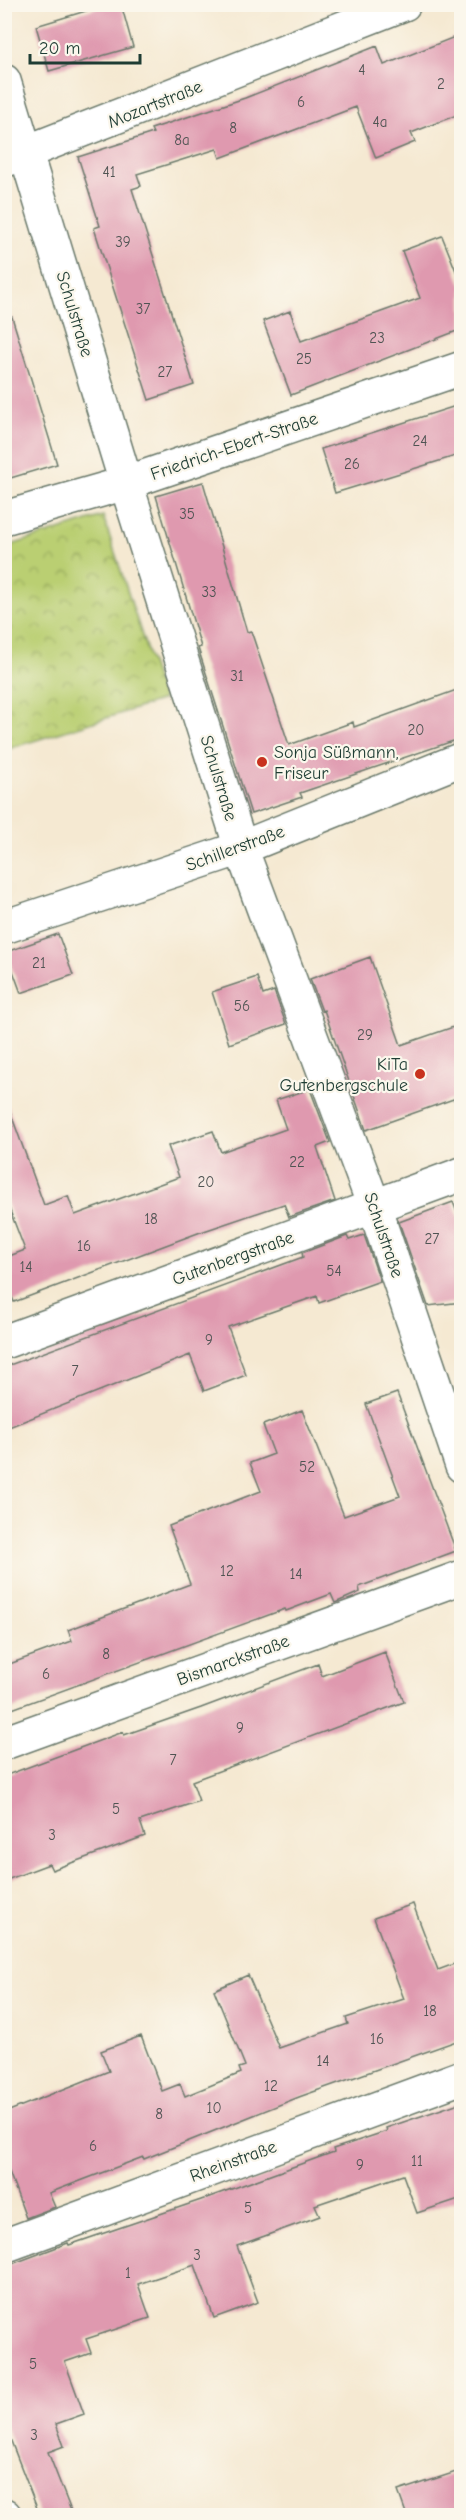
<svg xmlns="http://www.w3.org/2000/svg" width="466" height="2520" font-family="'Comic Neue',sans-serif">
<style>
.park{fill:url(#park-crowns);stroke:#6c8653;stroke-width:1.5}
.building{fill:#df99af}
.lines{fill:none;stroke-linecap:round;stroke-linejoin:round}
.minor-casing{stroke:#6a796b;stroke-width:36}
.minor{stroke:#fff;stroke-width:33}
.poi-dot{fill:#c8321e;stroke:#fbf7ec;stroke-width:2}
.labels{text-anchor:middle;stroke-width:4.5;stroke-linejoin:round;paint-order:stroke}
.number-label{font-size:15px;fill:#4f5453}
.street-label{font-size:18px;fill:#1f3d34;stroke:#fbf7ec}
.poi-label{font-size:18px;fill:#1f3d34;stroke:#fbf7ec;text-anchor:start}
</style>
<defs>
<pattern id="park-crowns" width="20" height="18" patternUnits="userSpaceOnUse" patternTransform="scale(1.5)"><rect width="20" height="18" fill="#bacf72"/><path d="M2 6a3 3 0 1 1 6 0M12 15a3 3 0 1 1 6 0" fill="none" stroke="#97a95e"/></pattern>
</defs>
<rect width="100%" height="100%" fill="#fbf7ec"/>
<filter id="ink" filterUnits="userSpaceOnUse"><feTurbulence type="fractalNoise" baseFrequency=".0167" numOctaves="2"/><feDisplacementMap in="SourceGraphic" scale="12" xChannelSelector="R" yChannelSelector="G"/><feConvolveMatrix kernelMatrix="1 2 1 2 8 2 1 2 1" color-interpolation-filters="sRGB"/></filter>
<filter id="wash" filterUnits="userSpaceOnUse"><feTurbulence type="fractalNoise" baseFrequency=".008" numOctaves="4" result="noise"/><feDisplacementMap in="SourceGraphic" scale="24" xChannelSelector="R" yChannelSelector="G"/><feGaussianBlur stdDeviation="1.35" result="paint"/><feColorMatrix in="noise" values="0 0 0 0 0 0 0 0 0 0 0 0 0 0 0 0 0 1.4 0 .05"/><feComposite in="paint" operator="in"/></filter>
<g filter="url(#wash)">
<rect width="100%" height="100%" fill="#f5e9d2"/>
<path class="park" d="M 103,516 L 163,700 L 5,750 L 5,547 Z"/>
<g id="blocks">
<path class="building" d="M 109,4 L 121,4 L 133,47 L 49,71 L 36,26 Z
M 462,34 L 462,113 L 411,133 L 415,142 L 376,158 L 356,107 L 220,158 L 217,149 L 137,174 L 141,186 L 132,189 L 194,385 L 149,400 L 94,228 L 100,226 L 78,157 L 153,133 L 151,129 L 245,98 L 377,46 L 384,65 Z
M 442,236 L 462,286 L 462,329 L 291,395 L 263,321 L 290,311 L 301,341 L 420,298 L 402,251 Z
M 12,317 L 57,464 L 4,480 L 4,318 Z
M 462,404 L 462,454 L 335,493 L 321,449 Z
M 203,482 L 247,632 L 251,631 L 289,745 L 353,722 L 354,727 L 462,688 L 462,738 L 300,793 L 302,797 L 251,814 L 198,648 L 201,647 L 156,496 Z
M 58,934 L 73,975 L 21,993 L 6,952 Z
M 370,957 L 401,1045 L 462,1024 L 462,1096 L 366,1130 L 324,1010 L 322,1011 L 310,979 Z
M 257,977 L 263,995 L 274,991 L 286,1024 L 229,1044 L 212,992 Z
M 310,1089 L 330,1142 L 317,1147 L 335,1201 L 289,1217 L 284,1204 L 198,1233 L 14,1302 L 4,1277 L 4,1258 L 25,1250 L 4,1195 L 4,1106 L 8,1106 L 44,1205 L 68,1196 L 75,1215 L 179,1177 L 168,1146 L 213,1131 L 221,1152 L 286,1129 L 276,1100 Z
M 453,1202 L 462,1225 L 462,1302 L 428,1306 L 399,1222 Z
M 364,1235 L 380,1281 L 319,1303 L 317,1296 L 228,1327 L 246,1375 L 204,1391 L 190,1355 L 4,1429 L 4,1367 L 303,1257 L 302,1253 L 347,1236 L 349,1240 Z
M 397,1393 L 456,1551 L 359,1587 L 360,1592 L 335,1603 L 331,1594 L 286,1611 L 285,1609 L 4,1712 L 4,1666 L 72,1641 L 68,1630 L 190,1584 L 169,1526 L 261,1491 L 250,1463 L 274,1454 L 263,1425 L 302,1410 L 344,1516 L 400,1496 L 366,1404 Z
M 385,1652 L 404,1702 L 192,1781 L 199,1801 L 140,1821 L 145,1836 L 52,1870 L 49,1864 L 4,1881 L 4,1776 L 123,1732 L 124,1735 L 201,1708 L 318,1664 L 322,1676 Z
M 413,1904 L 438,1970 L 462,1961 L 462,2039 L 299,2097 L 144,2159 L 143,2157 L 49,2193 L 55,2207 L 26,2218 L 4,2158 L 4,2113 L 109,2071 L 101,2051 L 141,2036 L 162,2091 L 180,2084 L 185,2096 L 241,2073 L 239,2068 L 245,2066 L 214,1990 L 248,1975 L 279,2048 L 348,2024 L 346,2018 L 404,1999 L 374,1918 Z
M 462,2102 L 462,2198 L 417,2213 L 403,2175 L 315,2205 L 320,2216 L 237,2246 L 258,2302 L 214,2318 L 195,2265 L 138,2284 L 150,2318 L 86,2339 L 91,2353 L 65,2362 L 84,2414 L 56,2424 L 64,2446 L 48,2452 L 73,2516 L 40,2516 L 4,2423 L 4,2267 L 68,2243 L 69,2245 L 201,2200 L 334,2152 L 333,2149 L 387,2131 L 386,2128 Z
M 462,2470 L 462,2516 L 407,2516 L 398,2491 Z"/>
</g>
</g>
<g filter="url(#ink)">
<use href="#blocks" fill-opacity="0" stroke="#6a796b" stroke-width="1.5"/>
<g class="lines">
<defs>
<path id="minor" d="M 4,81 L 126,483 L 241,848 L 374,1206 L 462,1466
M 6,160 L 404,4
M 4,518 L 126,483 L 462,368
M 4,927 L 241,848 L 462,759
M 4,1342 L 462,1174
M 4,1743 L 462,1577
M 4,2246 L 462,2077
M 4,2515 L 5,2516"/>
</defs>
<use href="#minor" class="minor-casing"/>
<use href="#minor" class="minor"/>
</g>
</g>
<g class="poi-dot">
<circle cx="262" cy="762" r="6"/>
<circle cx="420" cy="1074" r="6"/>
</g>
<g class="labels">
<g class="number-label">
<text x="362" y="75">4</text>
<text x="441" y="89">2</text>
<text x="301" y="107">6</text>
<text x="380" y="127">4a</text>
<text x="233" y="133">8</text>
<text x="182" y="145">8a</text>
<text x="109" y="177">41</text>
<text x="123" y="247">39</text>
<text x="143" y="314">37</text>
<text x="377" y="343">23</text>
<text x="304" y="364">25</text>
<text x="165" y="377">27</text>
<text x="420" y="446">24</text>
<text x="352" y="469">26</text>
<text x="187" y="519">35</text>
<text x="209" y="597">33</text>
<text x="237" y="681">31</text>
<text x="416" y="735">20</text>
<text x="39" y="968">21</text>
<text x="242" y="1011">56</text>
<text x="365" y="1040">29</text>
<text x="297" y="1167">22</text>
<text x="206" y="1187">20</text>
<text x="151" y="1224">18</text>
<text x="432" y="1244">27</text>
<text x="84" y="1251">16</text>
<text x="26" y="1272">14</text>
<text x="334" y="1276">54</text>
<text x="209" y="1345">9</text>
<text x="75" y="1376">7</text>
<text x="307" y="1472">52</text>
<text x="227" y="1576">12</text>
<text x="296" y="1579">14</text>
<text x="106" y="1659">8</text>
<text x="46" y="1679">6</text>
<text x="240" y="1733">9</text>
<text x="173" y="1765">7</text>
<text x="116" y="1814">5</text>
<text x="52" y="1840">3</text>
<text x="430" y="2016">18</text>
<text x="377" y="2044">16</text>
<text x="323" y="2066">14</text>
<text x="271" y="2091">12</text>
<text x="214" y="2113">10</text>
<text x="159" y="2119">8</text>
<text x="93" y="2151">6</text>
<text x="417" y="2166">11</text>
<text x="360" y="2170">9</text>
<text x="248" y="2213">5</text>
<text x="197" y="2260">3</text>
<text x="128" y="2278">1</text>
<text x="33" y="2369">5</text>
<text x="34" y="2440">3</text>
</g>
<g class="street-label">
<text transform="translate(155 104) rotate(-22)" y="6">Mozartstraße</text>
<text transform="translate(75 314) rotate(73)" y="6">Schulstraße</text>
<text transform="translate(234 446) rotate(-19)" y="6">Friedrich-Ebert-Straße</text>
<text transform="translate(219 778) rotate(73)" y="6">Schulstraße</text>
<text transform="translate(235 848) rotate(-20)" y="6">Schillerstraße</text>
<text transform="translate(384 1235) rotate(71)" y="6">Schulstraße</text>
<text transform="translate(233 1258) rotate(-20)" y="6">Gutenbergstraße</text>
<text transform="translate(233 1660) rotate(-20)" y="6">Bismarckstraße</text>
<text transform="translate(233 2161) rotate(-20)" y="6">Rheinstraße</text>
</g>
<g class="poi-label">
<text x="274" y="758">Sonja Süßmann,<tspan x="274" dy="21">Friseur</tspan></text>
<text x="408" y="1070" text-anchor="end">KiTa<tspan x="408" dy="21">Gutenbergschule</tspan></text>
</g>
</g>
<rect width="466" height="2520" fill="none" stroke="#fbf7ec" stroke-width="24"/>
<path d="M30 54v9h110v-9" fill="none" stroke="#1f3d34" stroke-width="3"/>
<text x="39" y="54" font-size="18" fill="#1f3d34" stroke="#fbf7ec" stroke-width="4.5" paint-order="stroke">20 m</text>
</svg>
